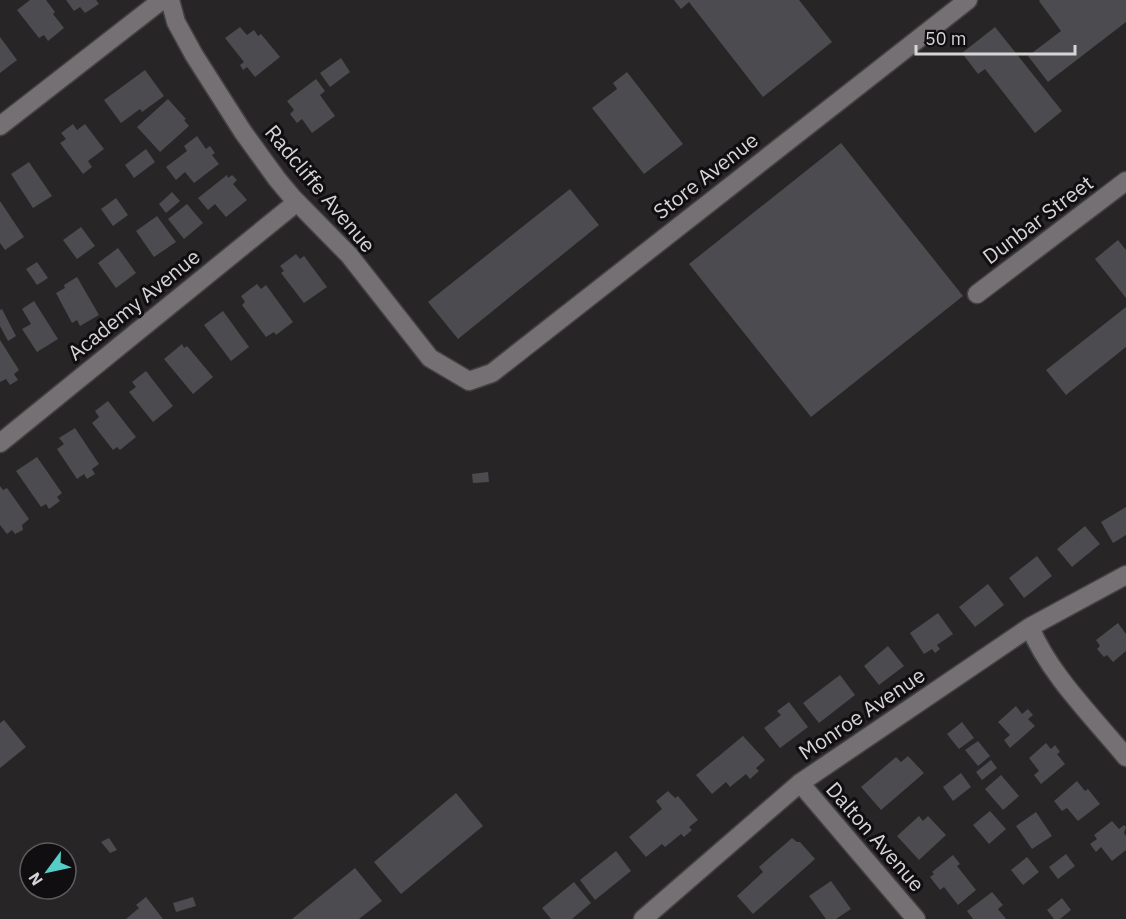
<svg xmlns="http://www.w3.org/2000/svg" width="1126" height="919" font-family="'IBM Plex Sans',sans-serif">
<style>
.building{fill:#4c4b4f}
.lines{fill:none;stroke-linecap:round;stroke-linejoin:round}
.street-casing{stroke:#434243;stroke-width:21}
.street{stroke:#747074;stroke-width:18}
.labels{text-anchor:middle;stroke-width:6;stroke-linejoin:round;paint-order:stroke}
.street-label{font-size:21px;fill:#d6d5d6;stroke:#100e10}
</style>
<rect width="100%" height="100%" fill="#282527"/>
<path class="building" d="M 30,0 L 46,0 L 55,12 L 53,14 L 64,28 L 48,41 L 44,35 L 39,38 L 17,10 Z
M 66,0 L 96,0 L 99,4 L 85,13 L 80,7 L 74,11 Z
M 674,0 L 799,0 L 832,42 L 763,97 L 689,2 L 681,9 Z
M 1040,0 L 1126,0 L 1126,22 L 1048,82 L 1028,56 L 1061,31 L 1039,1 Z
M 240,27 L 247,35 L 254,30 L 258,36 L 261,34 L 280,57 L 255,77 L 247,67 L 243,70 L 240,65 L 244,62 L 225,38 Z
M 995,27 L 1062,111 L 1035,133 L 985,69 L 978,74 L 962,53 Z
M 0,37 L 17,60 L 0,73 Z
M 341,58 L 350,72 L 330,87 L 320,73 Z
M 145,70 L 164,96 L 142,112 L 140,109 L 121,123 L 104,100 Z
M 627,72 L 683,144 L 644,174 L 592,108 L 617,89 L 613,83 Z
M 316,79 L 325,91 L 320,95 L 335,116 L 312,133 L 302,119 L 297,123 L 290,114 L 294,110 L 287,101 Z
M 168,99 L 186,119 L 184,120 L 189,126 L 160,152 L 137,127 Z
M 73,124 L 77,130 L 85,124 L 104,149 L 88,161 L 92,167 L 83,174 L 60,143 L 66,139 L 61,133 Z
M 197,136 L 206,149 L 210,146 L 215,153 L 212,155 L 219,164 L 194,183 L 185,172 L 176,180 L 166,167 L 187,151 L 184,146 Z
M 841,143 L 963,296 L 811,417 L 689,264 Z
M 146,149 L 155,162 L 134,178 L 125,165 Z
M 29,162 L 52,196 L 33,208 L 11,174 Z
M 227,175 L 228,178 L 232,175 L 237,180 L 233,184 L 247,200 L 226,217 L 215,204 L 208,210 L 198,198 Z
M 570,189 L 599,225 L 458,339 L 428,302 Z
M 172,192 L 180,201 L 166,213 L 159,204 Z
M 116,198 L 128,215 L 113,226 L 101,209 Z
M 0,201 L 24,237 L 5,250 L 0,243 Z
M 187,204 L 203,223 L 184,239 L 168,219 Z
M 157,216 L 176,242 L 154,257 L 136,231 Z
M 81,227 L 95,246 L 77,259 L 63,240 Z
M 1118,240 L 1126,250 L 1126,298 L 1095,259 Z
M 118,248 L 136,273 L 116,288 L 98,263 Z
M 296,254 L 300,259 L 304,256 L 327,287 L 304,303 L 281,273 L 284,271 L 280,266 Z
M 37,262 L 48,278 L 37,285 L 26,269 Z
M 77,277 L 99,315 L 80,326 L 77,320 L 72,323 L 56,293 L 65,288 L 64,285 Z
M 257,284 L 261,289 L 266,285 L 293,322 L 276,335 L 274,332 L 266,337 L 242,305 L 245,302 L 241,296 Z
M 34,301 L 58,339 L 37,352 L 22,329 L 31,324 L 22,309 Z
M 1126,307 L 1126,347 L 1066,395 L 1046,370 Z
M 2,309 L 16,336 L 8,341 L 0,326 L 0,310 Z
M 223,311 L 249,347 L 231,361 L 204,325 Z
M 0,340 L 19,370 L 14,374 L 18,380 L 10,385 L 6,379 L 0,382 Z
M 182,344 L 184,348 L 187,346 L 213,377 L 193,394 L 164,359 Z
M 146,371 L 173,406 L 153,422 L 129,392 L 136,387 L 132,382 Z
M 108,401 L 136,437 L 120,450 L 117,447 L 113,450 L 92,423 L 99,417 L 95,411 Z
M 75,428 L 99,464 L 92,469 L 95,474 L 87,479 L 84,474 L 77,479 L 57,449 L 64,444 L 59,438 Z
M 37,457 L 62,493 L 57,497 L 60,501 L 49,509 L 46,504 L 41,507 L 16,471 Z
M 488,472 L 489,482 L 473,483 L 472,474 Z
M 0,486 L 3,490 L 7,488 L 29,519 L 22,525 L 23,530 L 15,534 L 12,530 L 7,534 L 0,525 Z
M 1126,507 L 1126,535 L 1113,543 L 1101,522 Z
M 1085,526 L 1100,544 L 1072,567 L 1057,549 Z
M 1037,556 L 1052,576 L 1024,598 L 1009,578 Z
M 988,584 L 1004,605 L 975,627 L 959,607 Z
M 938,613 L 953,634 L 937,645 L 940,649 L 935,653 L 932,649 L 924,654 L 910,633 Z
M 1118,623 L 1126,634 L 1126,651 L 1113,662 L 1107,655 L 1104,657 L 1097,649 L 1100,646 L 1096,640 Z
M 888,646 L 904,666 L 879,685 L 864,666 Z
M 840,675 L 855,695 L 819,723 L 803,703 Z
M 789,702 L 808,727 L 780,748 L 764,728 L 781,715 L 777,711 Z
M 1016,706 L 1022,714 L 1028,709 L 1033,715 L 1028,719 L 1035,726 L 1010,748 L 1004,740 L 1010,735 L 998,722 Z
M 4,720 L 26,747 L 0,768 L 0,723 Z
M 962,722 L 974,738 L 959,749 L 947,734 Z
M 743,736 L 765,760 L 756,768 L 759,771 L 750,779 L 746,774 L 730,787 L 726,782 L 712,794 L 696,775 Z
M 978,741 L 990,756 L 978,766 L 965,750 Z
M 1046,743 L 1051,749 L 1055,745 L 1060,752 L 1057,754 L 1065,764 L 1041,784 L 1034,775 L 1039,771 L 1029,758 Z
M 908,756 L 924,773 L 881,810 L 861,787 L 896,757 L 901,762 Z
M 991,760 L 997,768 L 982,780 L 976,772 Z
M 961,773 L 971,787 L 953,801 L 943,787 Z
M 1001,775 L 1019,796 L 1003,810 L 985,789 Z
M 1077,781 L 1085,791 L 1088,789 L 1100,804 L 1078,821 L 1067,808 L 1062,811 L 1054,801 Z
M 668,791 L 675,798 L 678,796 L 698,820 L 689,827 L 692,830 L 684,837 L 681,834 L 665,847 L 662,844 L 646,857 L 629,837 L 662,809 L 656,801 Z
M 456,793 L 483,826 L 401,894 L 374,862 Z
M 990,811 L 1006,829 L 989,844 L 973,825 Z
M 1036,812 L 1052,836 L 1032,849 L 1016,826 Z
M 919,816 L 923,821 L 928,816 L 946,835 L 919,860 L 897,836 Z
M 1112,821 L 1119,829 L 1124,825 L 1126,827 L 1124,833 L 1126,836 L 1126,850 L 1112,861 L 1101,847 L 1096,852 L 1090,844 L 1097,839 L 1094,835 Z
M 109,838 L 117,850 L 110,853 L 101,842 Z
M 792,838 L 797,842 L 800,842 L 815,859 L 753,914 L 737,896 L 763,872 L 759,867 Z
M 616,851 L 631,871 L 595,900 L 580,880 Z
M 1066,854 L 1075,866 L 1058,879 L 1049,867 Z
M 953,855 L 960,864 L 957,866 L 976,890 L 958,905 L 944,887 L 940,890 L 930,877 L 934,874 L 932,872 Z
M 1027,857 L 1039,872 L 1023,885 L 1011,870 Z
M 355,868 L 382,901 L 359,919 L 292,919 Z
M 831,881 L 851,909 L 836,919 L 826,919 L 809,896 Z
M 574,882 L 591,903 L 572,919 L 551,919 L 542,908 Z
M 992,892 L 1003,905 L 998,909 L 1006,919 L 973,919 L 967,911 Z
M 146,897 L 163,919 L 126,919 L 139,908 L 136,905 Z
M 193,897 L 196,906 L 176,912 L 173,903 Z
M 1062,898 L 1071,910 L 1060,919 L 1054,919 L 1047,910 Z"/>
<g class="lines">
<defs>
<path id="street" d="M 170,0 L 176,22 L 194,55 L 243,132 L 277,179 L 292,197 L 349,255 L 430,358 L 469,381 L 492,373 L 968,0
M 0,126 L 162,0
M 977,294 L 1126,181
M 0,443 L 297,202
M 1030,627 C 1049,674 1094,718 1126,757
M 800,783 L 916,919
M 643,919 L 800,783 L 1030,627 L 1126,575"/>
</defs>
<use href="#street" class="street-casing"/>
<use href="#street" class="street"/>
</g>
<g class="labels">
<g class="street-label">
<text transform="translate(706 176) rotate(-38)" y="7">Store Avenue</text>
<text transform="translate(320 189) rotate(50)" y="7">Radcliffe Avenue</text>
<text transform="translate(1038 220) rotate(-37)" y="7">Dunbar Street</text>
<text transform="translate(134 305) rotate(-39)" y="7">Academy Avenue</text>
<text transform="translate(862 714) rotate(-34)" y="7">Monroe Avenue</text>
<text transform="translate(875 837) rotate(49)" y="7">Dalton Avenue</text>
</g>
</g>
<g transform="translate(48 871) rotate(237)"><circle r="28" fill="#100e10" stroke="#5f5e5f" stroke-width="1.5"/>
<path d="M0-4.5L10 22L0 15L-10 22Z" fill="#55cec5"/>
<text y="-9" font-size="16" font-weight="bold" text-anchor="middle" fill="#d6d5d6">N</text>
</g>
<path d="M916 45v9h159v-9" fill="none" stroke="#d6d5d6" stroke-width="3"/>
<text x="925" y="45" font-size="18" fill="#d6d5d6" stroke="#100e10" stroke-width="4.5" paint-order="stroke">50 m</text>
</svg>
